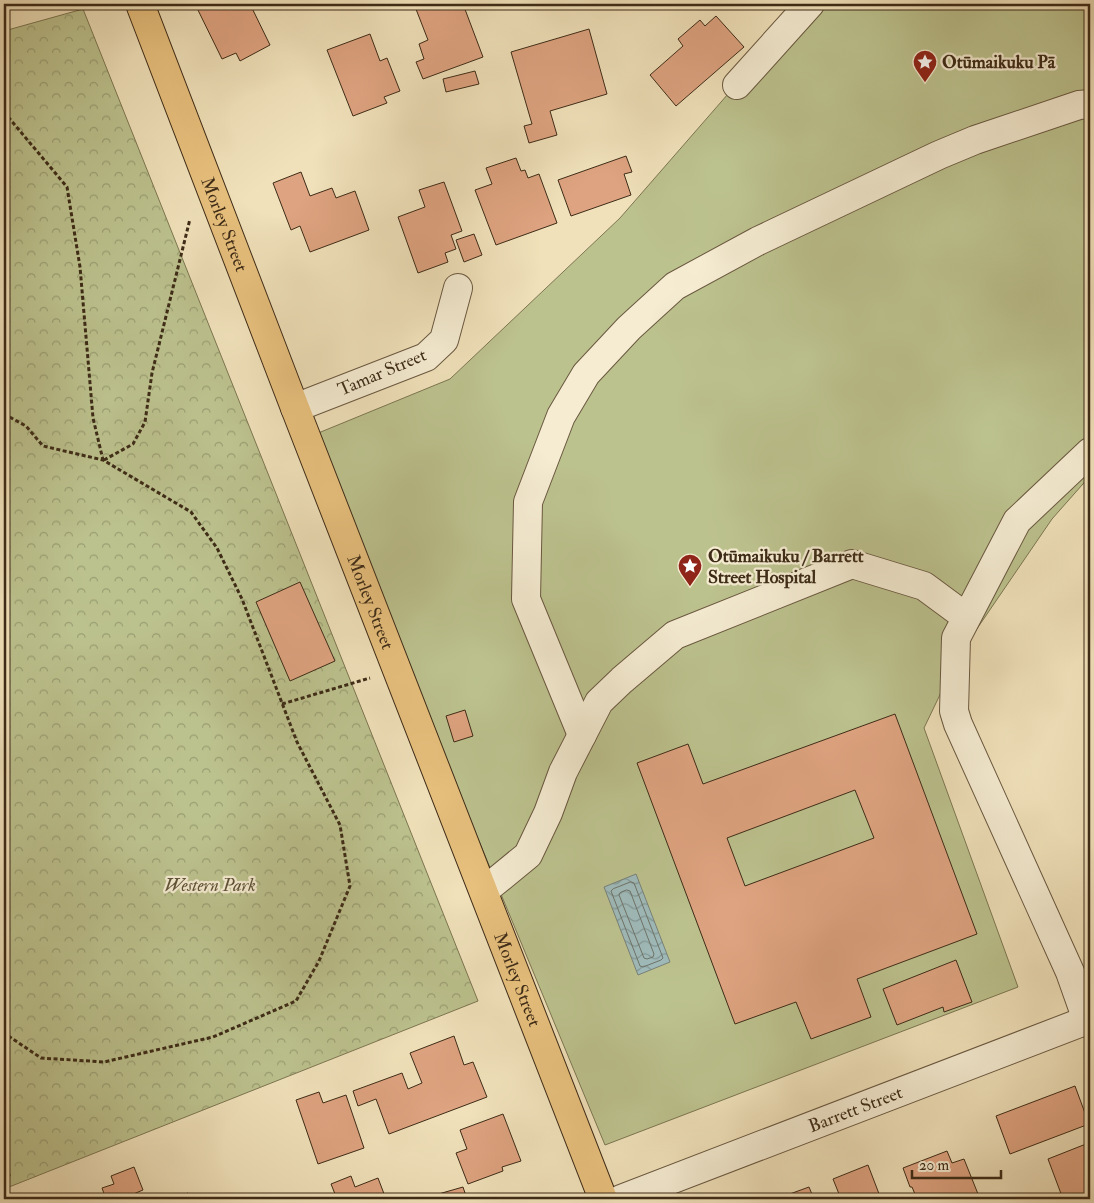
<svg xmlns="http://www.w3.org/2000/svg" width="1094" height="1203" font-family="'IM FELL Double Pica',serif">
<style>
.green{fill:#bcc28e;stroke:#7c7652}
.park{fill:url(#park-crowns);stroke:#7c7652}
.water{fill:url(#water-waves);stroke:#788179}
.lines{fill:none;stroke-linecap:round;stroke-linejoin:round}
.shore{stroke:#6e7369;stroke-width:1}
.building{fill:#dea380;stroke:#3d2b17;fill-rule:evenodd}
.minor-casing{stroke:#6a5840;stroke-width:30}
.major-casing{stroke:#3d2b17;stroke-width:30}
.path{stroke:#3d2b17;stroke-width:3;stroke-dasharray:4 2.5;stroke-linecap:butt}
.minor{stroke:#f5ecd2;stroke-width:28}
.major{stroke:#e8c07d;stroke-width:28}
.labels{text-anchor:middle;stroke-width:4.5;stroke-linejoin:round;paint-order:stroke}
.poi-label{font-size:18px;font-weight:bold;fill:#3d2b17;stroke:#f5ecd2;text-anchor:start}
.street-label{font-size:18px;fill:#3d2b17;stroke:#f5ecd2}
.park-label{font-size:18px;font-style:italic;fill:#5d5135;stroke:#f5ecd2}
</style>
<defs>
<pattern id="park-crowns" width="20" height="18" patternUnits="userSpaceOnUse" patternTransform="scale(1.25)"><rect width="20" height="18" fill="#bcc28e"/><path d="M2 6a3 3 0 1 1 6 0M12 15a3 3 0 1 1 6 0" fill="none" stroke="#9a9e73"/></pattern>
<pattern id="water-waves" width="16" height="10" patternUnits="userSpaceOnUse" patternTransform="scale(1.25)"><rect width="16" height="10" fill="#9fbbbb"/><path d="M0 5q4-4 8 0t8 0" fill="none" stroke="#839897"/></pattern>
</defs>
<rect width="100%" height="100%" fill="#f0e1ba"/>
<filter id="stains"><feTurbulence type="fractalNoise" baseFrequency=".004" numOctaves="4"/><feColorMatrix values="0 0 0 0 .2 0 0 0 0 .09 0 0 0 0 .02 0 0 0 .5 -.17"/></filter>
<radialGradient id="worn" r=".72"><stop offset=".6" stop-color="#630" stop-opacity="0"/><stop offset="1" stop-color="#630" stop-opacity=".3"/></radialGradient>
<path class="green" d="M 826,4 L 1090,4 L 1090,476 L 1052,519 L 959,655 L 924,728 L 1018,987 L 605,1145 L 311,436 L 450,379 L 620,218 L 728,94 Z"/>
<path class="park" d="M 83,9 L 478,1001 L 4,1189 L 4,31 Z"/>
<path class="water" d="M 636,874 L 670,962 L 638,975 L 604,887 Z"/>
<g class="lines">
<path class="shore" d="M 631,882 L 634,883 L 663,958 L 661,960 L 643,967 L 640,966 L 611,891 L 613,889 Z
M 627,890 L 630,891 L 654,954 L 653,957 L 647,959 L 644,958 L 619,895 L 620,893 Z"/>
</g>
<path class="building" d="M 195,4 L 250,4 L 270,45 L 240,61 L 236,53 L 222,59 Z
M 414,4 L 463,4 L 483,57 L 423,79 L 416,62 L 424,59 L 419,44 L 428,40 Z
M 716,16 L 744,47 L 676,106 L 650,75 L 683,46 L 678,39 L 700,20 L 705,26 Z
M 589,29 L 607,94 L 550,111 L 557,135 L 529,143 L 524,126 L 532,124 L 511,52 Z
M 370,34 L 380,61 L 387,58 L 400,91 L 384,97 L 387,103 L 353,116 L 327,50 Z
M 475,71 L 479,84 L 446,92 L 443,79 Z
M 626,156 L 632,172 L 624,174 L 631,195 L 571,216 L 558,180 Z
M 516,158 L 521,171 L 525,170 L 528,178 L 539,174 L 557,223 L 496,245 L 475,190 L 492,184 L 486,168 Z
M 301,172 L 310,196 L 332,188 L 336,198 L 355,191 L 369,230 L 310,252 L 300,226 L 291,230 L 273,183 Z
M 444,182 L 462,231 L 451,235 L 456,249 L 445,253 L 448,262 L 418,273 L 398,217 L 425,207 L 419,190 Z
M 474,234 L 482,255 L 464,262 L 456,240 Z
M 300,582 L 335,661 L 290,681 L 256,602 Z
M 465,710 L 473,736 L 454,742 L 446,716 Z
M 895,714 L 977,934 L 857,979 L 871,1017 L 811,1039 L 796,1002 L 735,1024 L 637,763 L 688,744 L 703,784 ZM 855,790 L 874,838 L 745,886 L 727,838 Z
M 956,960 L 972,1002 L 944,1012 L 943,1007 L 897,1025 L 883,989 Z
M 454,1036 L 464,1065 L 473,1062 L 487,1097 L 389,1134 L 376,1099 L 358,1106 L 353,1091 L 402,1073 L 408,1089 L 422,1083 L 410,1053 Z
M 1075,1086 L 1089,1124 L 1010,1154 L 996,1116 Z
M 319,1092 L 323,1103 L 346,1095 L 364,1148 L 318,1164 L 296,1100 Z
M 503,1114 L 521,1161 L 502,1167 L 503,1171 L 468,1184 L 456,1153 L 467,1149 L 460,1130 Z
M 1086,1144 L 1090,1156 L 1090,1199 L 1063,1199 L 1048,1159 Z
M 947,1151 L 952,1163 L 964,1159 L 980,1199 L 917,1199 L 912,1187 L 910,1187 L 903,1168 Z
M 868,1165 L 881,1199 L 841,1199 L 833,1179 Z
M 134,1167 L 143,1190 L 131,1195 L 133,1199 L 106,1199 L 102,1188 L 114,1184 L 111,1176 Z
M 351,1176 L 355,1187 L 378,1178 L 386,1199 L 333,1199 L 331,1196 L 335,1194 L 331,1184 Z
M 463,1187 L 467,1199 L 421,1199 Z
M 809,1187 L 814,1199 L 776,1199 Z
M 188,1193 L 190,1199 L 172,1199 Z"/>
<g class="lines">
<defs>
<g id="minor">
<path d="M 737,85 L 810,4"/>
<path d="M 295,408 L 426,357 L 444,340 L 458,288"/>
<path d="M 582,735 L 526,599 L 528,502 L 561,416 L 586,374 L 629,328 L 675,286 L 758,241 L 939,155 L 975,140 L 1079,105 L 1090,104"/>
<path d="M 484,891 L 528,855 L 548,813 L 563,772 L 599,702 L 622,680 L 675,635 L 852,564 L 924,586 L 966,617"/>
<path d="M 1087,1020 L 1070,972 L 958,724 L 954,711 L 956,638 L 1017,521 L 1090,452"/>
<path id="s1" d="M 621,1199 L 1090,1019"/>
</g>
<g id="major">
<path id="s2" d="M 140,4 L 295,408 L 603,1199"/>
</g>
</defs>
<use href="#minor" class="minor-casing"/>
<use href="#major" class="major-casing"/>
<path class="path" d="M 4,112 L 67,187 L 80,267 L 93,418 L 103,460
M 4,414 L 26,426 L 43,446 L 103,460 L 191,512 L 217,548 L 242,599 L 297,742 L 340,825 L 350,886 L 319,961 L 296,1001 L 213,1037 L 104,1062 L 41,1058 L 4,1033
M 104,460 L 133,444 L 145,422 L 152,373 L 190,219
M 282,704 L 370,678
M 4,1162 L 9,1175 L 4,1177"/>
<use href="#minor" class="minor"/>
<use href="#major" class="major"/>
</g>
<defs>
<symbol id="sight-pin" viewBox="-11 -11 22 30"><path d="M0 17L-7.5 6A9.5 9.5 0 1 1 7.5 6Z" fill="#8f2418" stroke="#f5ecd2"/><path d="M0-6L1.8-2.2L6-1.7L2.9 1.2L3.7 5.4L0 3.3L-3.7 5.4L-2.9 1.2L-6-1.7L-1.8-2.2Z" fill="#fff"/></symbol>
</defs>
<g fill-rule="evenodd">
<use href="#sight-pin" x="911" y="48" width="28" height="38"/>
<use href="#sight-pin" x="676" y="552" width="28" height="38"/>
</g>
<g class="labels">
<g class="poi-label">
<text x="942" y="68">Otūmaikuku Pā</text>
<text x="708" y="562">Otūmaikuku / Barrett<tspan x="708" dy="21">Street Hospital</tspan></text>
</g>
<g class="street-label">
<text dy="6" stroke="none"><textPath href="#s2" startOffset="236">Morley Street</textPath></text>
<text transform="translate(382 372) rotate(-23)" y="6">Tamar Street</text>
<text dy="6" stroke="none"><textPath href="#s2" startOffset="641">Morley Street</textPath></text>
<text dy="6" stroke="none"><textPath href="#s2" startOffset="1046">Morley Street</textPath></text>
<text dy="6" stroke="none"><textPath href="#s1" startOffset="251">Barrett Street</textPath></text>
</g>
<g class="park-label">
<text x="210" y="891">Western Park</text>
</g>
</g>
<rect width="1094" height="1203" fill="none" stroke="#f0e1ba" stroke-width="20"/>
<rect x="5" y="5" width="1084" height="1193" fill="none" stroke="#3d2b17" stroke-width="2.5"/>
<rect x="10" y="10" width="1074" height="1183" fill="none" stroke="#3d2b17"/>
<path d="M912 1170v8h89v-8" fill="none" stroke="#3d2b17" stroke-width="2.5"/>
<text x="919" y="1170" font-size="15" fill="#3d2b17" stroke="#f5ecd2" stroke-width="4" paint-order="stroke">20 m</text>
<rect width="100%" height="100%" filter="url(#stains)"/>
<rect width="100%" height="100%" fill="url(#worn)"/>
</svg>
